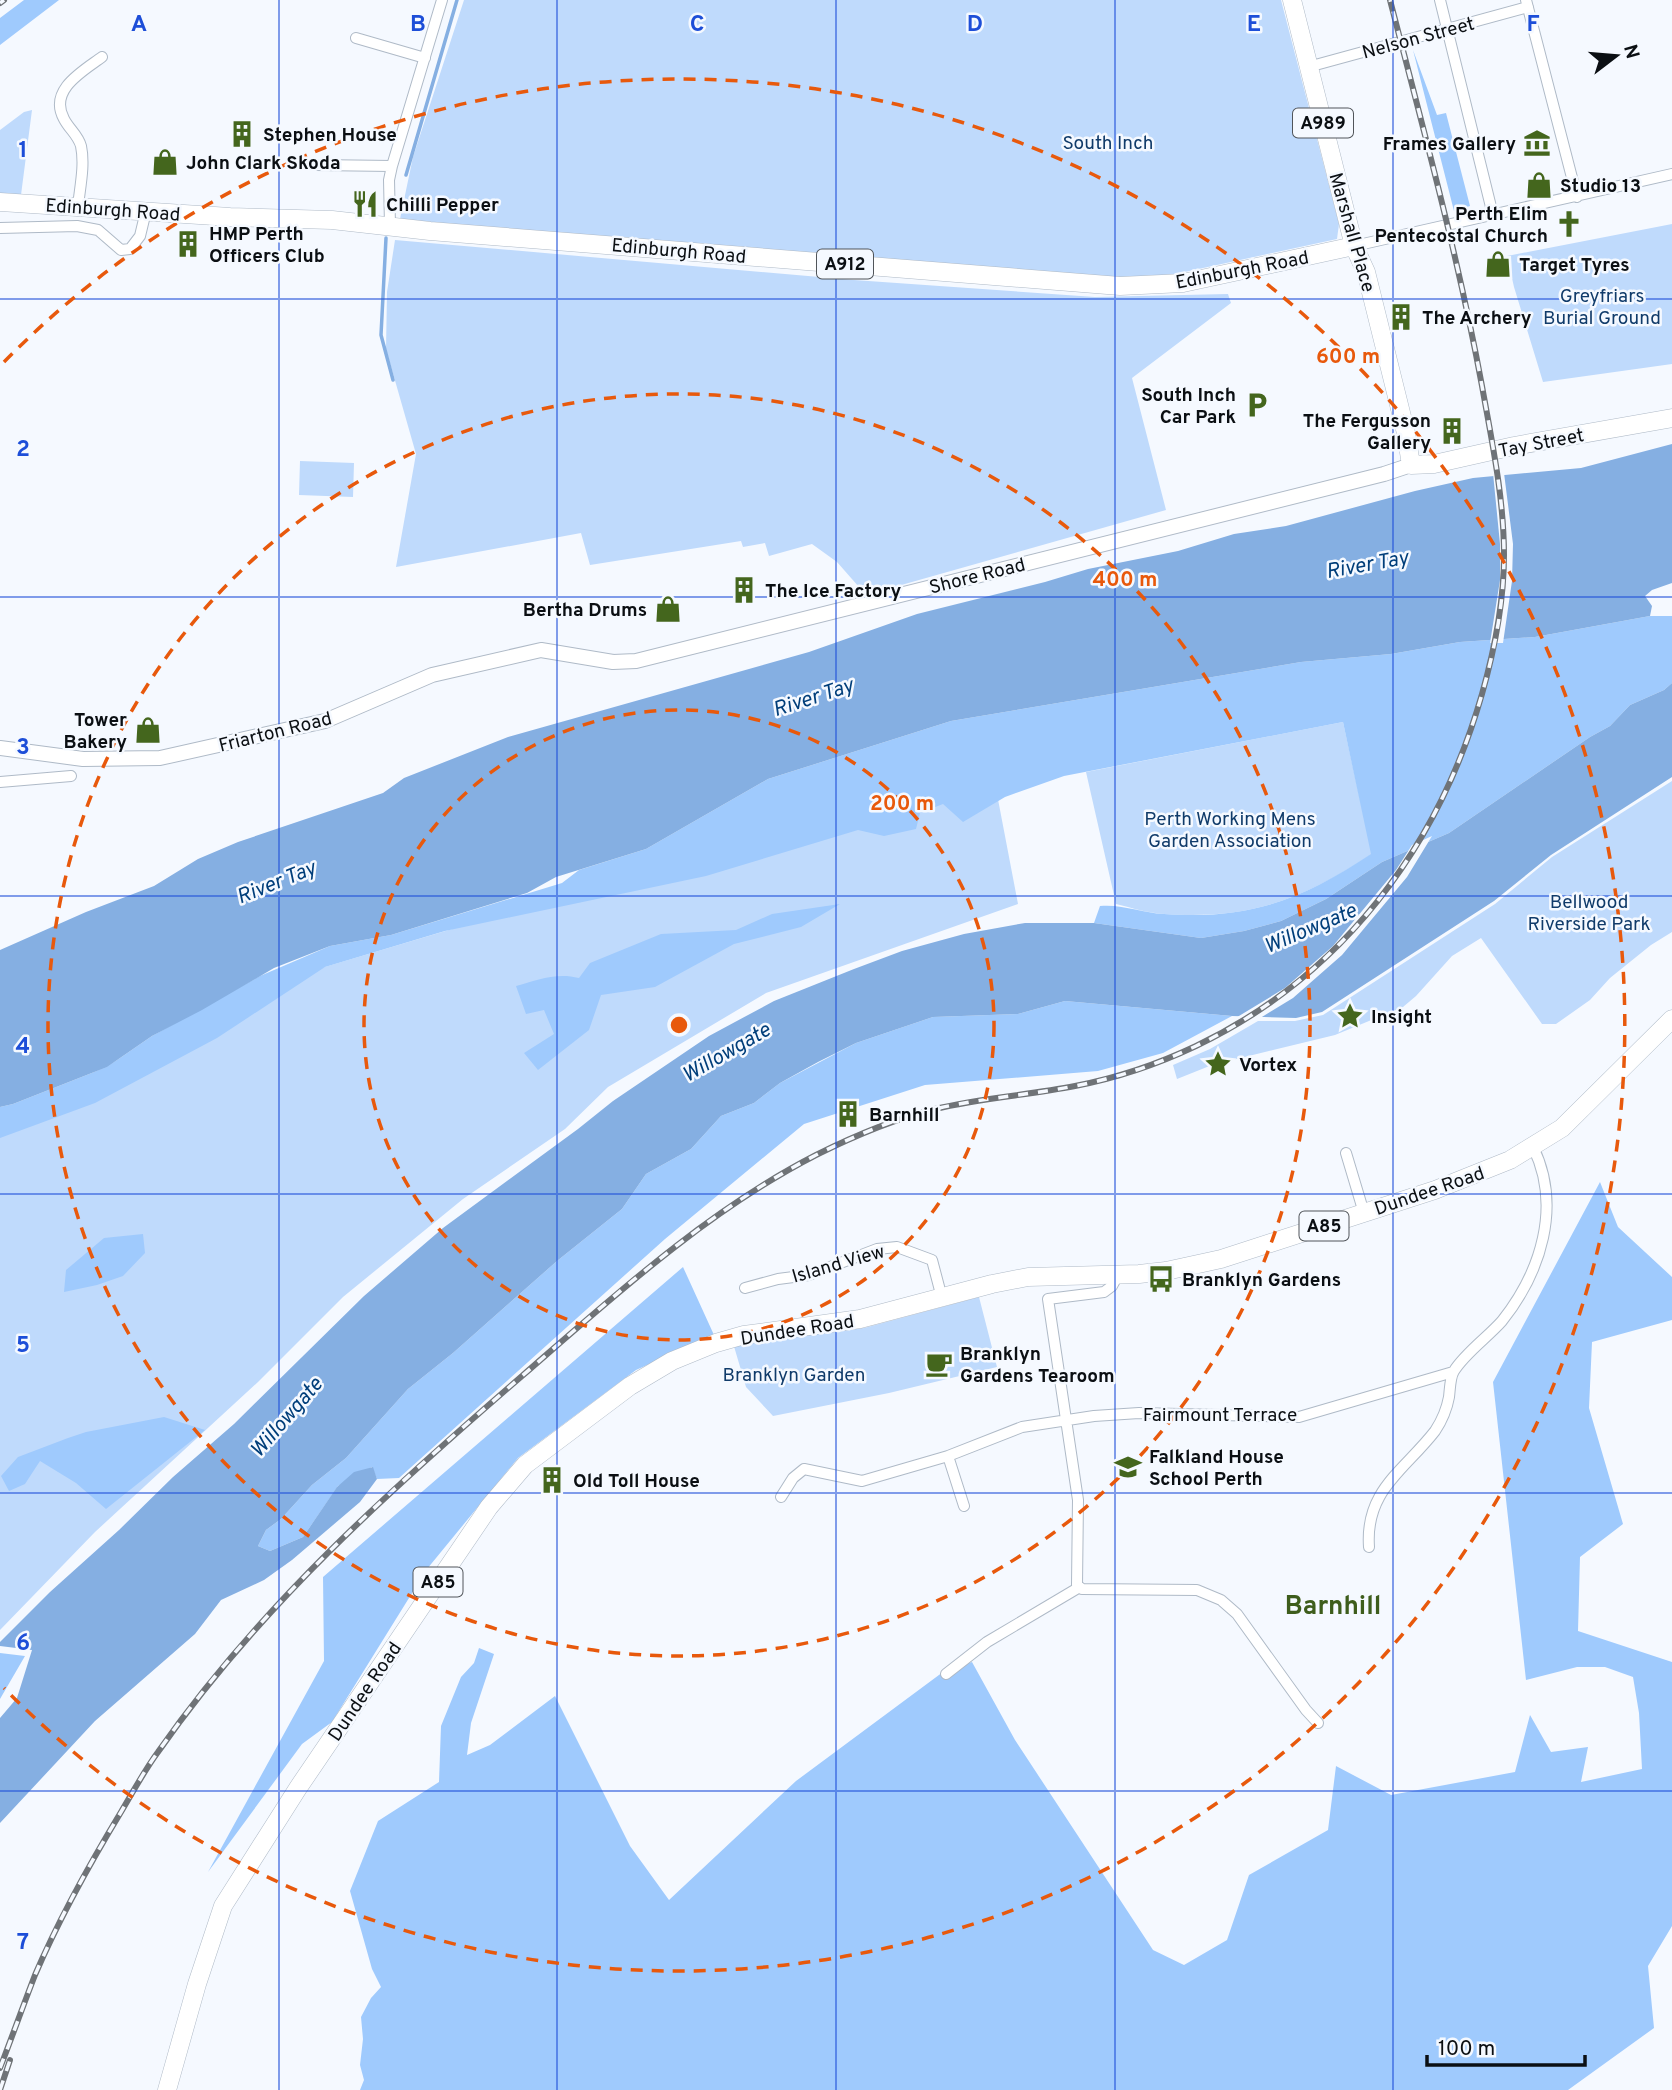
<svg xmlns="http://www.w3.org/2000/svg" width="1672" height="2090" font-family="Overpass,sans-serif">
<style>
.green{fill:#bfdafc}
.forest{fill:#9fcafd}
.water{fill:#85afe2}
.pier{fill:#f5f9ff}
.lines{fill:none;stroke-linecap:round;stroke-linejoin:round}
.stream{stroke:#85afe2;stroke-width:3.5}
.minor-casing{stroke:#afbac7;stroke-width:12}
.tertiary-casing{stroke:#afbac7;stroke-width:16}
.primary-casing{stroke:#afbac7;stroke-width:19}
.minor{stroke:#fff;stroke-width:10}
.tertiary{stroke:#fff;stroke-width:14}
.primary{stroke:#fff;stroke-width:18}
.rail-casing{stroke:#6f7377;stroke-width:6}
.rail{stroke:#f5f9ff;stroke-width:3.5;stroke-dasharray:10;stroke-linecap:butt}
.grid{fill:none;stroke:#1d4ed8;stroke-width:2;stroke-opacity:0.55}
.ring{fill:none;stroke:#e8590c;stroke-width:3.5;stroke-dasharray:12 9}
.labels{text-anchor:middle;stroke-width:5;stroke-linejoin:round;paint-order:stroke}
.shield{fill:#f5f9ff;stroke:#51555a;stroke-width:2}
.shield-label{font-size:18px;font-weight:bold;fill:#0b0f13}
.street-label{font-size:19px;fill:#0b0f13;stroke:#f5f9ff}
.poi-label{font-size:19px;font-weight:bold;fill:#0b0f13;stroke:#f5f9ff;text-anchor:start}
.park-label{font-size:19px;fill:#103b6a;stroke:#f5f9ff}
.water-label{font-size:21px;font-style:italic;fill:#003e7a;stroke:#f5f9ff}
.district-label{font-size:26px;font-weight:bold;fill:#3e5d1c;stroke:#f5f9ff}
.grid-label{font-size:23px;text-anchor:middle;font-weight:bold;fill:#1d4ed8;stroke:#f5f9ff;stroke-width:5;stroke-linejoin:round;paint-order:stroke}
.centre{fill:#e8590c;stroke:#f5f9ff;stroke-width:3.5}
.ring-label{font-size:21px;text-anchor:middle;font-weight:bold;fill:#e8590c;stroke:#f5f9ff;stroke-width:5;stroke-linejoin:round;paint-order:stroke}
</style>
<rect width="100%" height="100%" fill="#f5f9ff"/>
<path class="green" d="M 464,0 L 1281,0 L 1339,224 L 1337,239 L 1120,286 L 400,219 L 413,157 Z
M 32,110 L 21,195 L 0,193 L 0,130 L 24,112 Z
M 1672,224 L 1672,364 L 1543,382 L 1514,287 L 1507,256 Z
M 395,240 L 854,280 L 1095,297 L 1228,294 L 1231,303 L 1132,378 L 1166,510 L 866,595 L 837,562 L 812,544 L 769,556 L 765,543 L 743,547 L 741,541 L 590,565 L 581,533 L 396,567 L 416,454 L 386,349 L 387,292 Z
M 300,461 L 354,463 L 353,497 L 299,495 Z
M 1343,722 L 1372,854 C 1302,900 1249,920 1164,914 C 1148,913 1132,908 1116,904 L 1086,772 Z
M 992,768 L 1018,904 L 766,993 L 608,1087 L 565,1129 L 463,1199 L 343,1297 L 258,1382 L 95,1532 L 0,1630 L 0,1121 L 261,986 Z
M 1672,781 L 1672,932 L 1651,945 L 1610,978 L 1590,1000 L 1556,1024 L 1542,1024 L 1481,938 L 1452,956 L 1416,996 L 1403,1007 L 1335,1035 L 1212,1065 L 1177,1079 L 1173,1065 L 1210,1049 L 1258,1021 L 1295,1021 L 1323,1015 L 1495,904 L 1552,857 Z
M 979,1297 L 997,1367 L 889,1393 L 773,1416 L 746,1387 L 733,1343 L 864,1328 Z"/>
<path class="forest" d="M 24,0 L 59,0 L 0,45 L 0,18 Z
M 1413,50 L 1437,115 L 1446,113 L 1470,206 L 1454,211 Z
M 1650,616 L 1672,616 L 1672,683 L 1664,690 L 1630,705 L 1610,726 L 1590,737 L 1449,833 L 1382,862 L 1326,899 L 1281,921 L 1244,931 L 1201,938 L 1094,923 L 1100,906 C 1123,904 1142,913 1164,914 C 1249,920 1302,900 1371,854 L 1343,722 L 1064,776 L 1005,797 L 963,822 L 943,804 L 920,813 L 916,829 L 884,836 L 858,830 L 706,876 L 445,931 L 325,967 L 217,1038 L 95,1103 L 0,1138 L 0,1107 L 13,1104 L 107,1067 L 152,1036 L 260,976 L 330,946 L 391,935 L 562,883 L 579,870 L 646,849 L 768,779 L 951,721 L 1301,662 L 1391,654 L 1460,642 L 1535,637 Z
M 840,904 L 801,927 L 734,944 L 655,987 L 601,995 L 589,1030 L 538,1070 L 524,1053 L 554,1034 L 544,1010 L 526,1014 L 516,986 C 536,980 557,972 579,978 L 590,963 L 661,934 L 736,930 L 772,914 Z
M 1065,1001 L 1232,1016 L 1163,1053 L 1098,1071 L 925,1085 L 804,1124 L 665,1239 L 399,1478 L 377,1479 L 372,1467 L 338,1486 L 303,1537 L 270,1551 L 258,1546 L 266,1530 L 281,1519 L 312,1485 L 346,1458 L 408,1389 L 453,1353 L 557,1261 L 622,1209 L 646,1174 L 691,1149 L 721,1116 L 754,1103 L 780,1083 L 856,1043 L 933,1017 L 1018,1014 Z
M 1600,1182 L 1618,1227 L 1672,1277 L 1672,1320 L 1592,1342 L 1589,1408 L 1623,1524 L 1580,1557 L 1578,1631 L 1672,1662 L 1672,1926 L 1648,1966 L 1654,2028 L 1568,2090 L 360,2090 L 364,2080 L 360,2065 L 363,2039 L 361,2017 L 371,1998 L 381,1987 L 372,1969 L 350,1891 L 378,1821 L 439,1782 L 441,1726 L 461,1677 L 474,1663 L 479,1648 L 494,1654 L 471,1723 L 467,1755 L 490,1745 L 555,1696 L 630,1846 L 669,1900 L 796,1781 L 943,1672 L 972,1662 L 1015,1740 L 1153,1950 L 1184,1965 L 1227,1940 L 1249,1875 L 1328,1830 L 1336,1766 L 1391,1795 L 1515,1772 L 1530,1715 L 1551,1752 L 1588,1747 L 1581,1782 L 1642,1769 L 1639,1713 L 1633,1677 L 1605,1667 L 1577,1667 L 1526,1680 L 1493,1382 Z
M 143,1234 L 145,1253 L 123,1276 L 97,1285 L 64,1292 L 66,1270 L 104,1238 Z
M 683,1267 L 714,1335 L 636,1370 L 518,1458 L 427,1569 L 332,1722 L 302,1744 L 208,1872 L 324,1661 L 323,1577 Z
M 164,1417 L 205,1430 L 106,1509 L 76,1483 L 40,1461 L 25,1484 L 9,1491 L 1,1476 L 18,1457 L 68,1438 L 86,1432 Z
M 0,1653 L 25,1656 L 0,1699 Z"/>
<path class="water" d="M 1672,444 L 1672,583 L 1652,590 L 1645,596 L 1652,606 L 1650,616 L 1535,637 L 1460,642 L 1391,654 L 1301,662 L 951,721 L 768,779 L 646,849 L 556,877 L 527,893 L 391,935 L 330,946 L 274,968 L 202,1010 L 152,1036 L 107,1067 L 13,1104 L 0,1107 L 0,950 L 86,912 L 154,886 L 198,859 L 238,842 L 383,793 L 404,778 L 508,737 L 809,652 L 917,614 L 1045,582 L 1088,569 L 1178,551 L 1234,534 L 1286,526 L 1415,491 L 1473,478 L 1581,468 Z
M 1672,683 L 1672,777 L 1551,855 L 1494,901 L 1322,1012 L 1296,1018 L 1232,1016 L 1065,1001 L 1018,1014 L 933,1017 L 856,1043 L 818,1062 L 780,1083 L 754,1103 L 721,1116 L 691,1149 L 646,1174 L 622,1209 L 557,1261 L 453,1353 L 408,1389 L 346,1458 L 312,1485 L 281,1519 L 266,1530 L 258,1546 L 270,1551 L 303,1537 L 337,1487 L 354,1472 L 373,1467 L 377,1479 L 360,1502 L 292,1560 L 264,1580 L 221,1600 L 195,1634 L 95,1721 L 0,1823 L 0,1718 L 17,1698 L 32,1650 L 0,1646 L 0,1642 L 50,1592 L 119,1530 L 173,1477 L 234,1424 L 364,1296 L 443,1228 L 578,1129 L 613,1101 L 709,1036 L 774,1001 L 854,969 L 902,951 L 964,934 L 1025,923 L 1094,923 L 1201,938 L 1244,931 L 1281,921 L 1326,899 L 1382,862 L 1449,833 L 1590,737 L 1610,726 L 1630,705 L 1664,690 Z"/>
<path class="pier" d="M 1493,473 L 1504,473 L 1513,544 L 1512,581 L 1503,643 L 1490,643 L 1500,580 L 1500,544 Z
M 1432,836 L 1407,877 L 1342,955 L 1293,998 L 1257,1020 L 1234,1019 L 1285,988 L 1333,946 L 1396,870 L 1412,845 Z"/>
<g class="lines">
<path class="stream" d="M 406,175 L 457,0
M 386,238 L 381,335 L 393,380"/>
<defs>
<path id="minor" d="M 1440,0 L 1493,215
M 1526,0 L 1577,197
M 356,38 L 425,58
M 1308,67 L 1528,7
M 316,165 L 392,166
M 78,206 C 80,187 85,165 81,146 C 78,135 69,129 64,119 C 48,90 83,71 102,57
M 390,225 L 389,180 L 392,166 L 442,0
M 0,228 L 77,226 L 98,230 L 121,250 L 130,249 L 140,236 L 146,211
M 1354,246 L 1672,174
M 0,782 L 71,776
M 1346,1153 L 1364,1213
M 1118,1275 L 1112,1286 L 1104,1292 L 1048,1299 L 1078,1500 L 1077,1585 L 1082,1589 L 1197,1590 L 1221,1600 L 1237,1614 L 1306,1710 L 1318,1723
M 745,1288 L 778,1279 L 809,1275 L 877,1249 L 897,1247 L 932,1260 L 942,1298
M 948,1456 L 964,1506
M 781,1497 L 793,1478 L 804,1469 L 862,1481 L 948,1456 L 1022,1427 L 1094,1416 L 1139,1413 L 1299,1417 L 1453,1372
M 1369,1547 C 1365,1490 1404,1471 1435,1431 C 1441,1422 1447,1408 1449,1397 C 1450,1389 1450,1377 1454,1371 C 1464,1354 1489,1336 1502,1321 C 1541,1272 1562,1206 1533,1147
M 946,1674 L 987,1642 L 1078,1588"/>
<path id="tertiary" d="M 0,748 L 83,759 L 160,758 L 325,721 L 432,675 L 541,650 L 613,662 L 636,661 L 1384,474 L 1411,465"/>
<path id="primary" d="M 1292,0 L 1354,246 L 1366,272 L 1406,433 L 1411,465 L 1434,464 L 1514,446 L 1672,418
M 0,202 L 230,217 L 332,220 L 430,231 L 1120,286 L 1183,283 L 1354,246
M 167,2090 L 197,1984 L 223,1906 L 298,1788 L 489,1507 L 525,1465 L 630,1386 L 672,1361 L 716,1343 L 744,1335 L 860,1319 L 992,1284 L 1028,1277 L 1139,1274 L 1166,1271 L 1221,1259 L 1435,1190 L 1510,1160 L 1562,1128 L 1672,1019"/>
</defs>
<use href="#minor" class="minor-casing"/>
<use href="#tertiary" class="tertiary-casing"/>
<use href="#primary" class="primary-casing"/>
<use href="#minor" class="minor"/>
<use href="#tertiary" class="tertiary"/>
<use href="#primary" class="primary"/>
<defs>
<path id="rail" d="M 0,3 L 4,0
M 0,2068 C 12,2037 23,2006 35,1975 C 59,1919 89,1865 121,1812 C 133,1792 144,1771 158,1752 C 259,1607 390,1490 522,1376 C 614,1296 707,1211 816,1155 C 854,1136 894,1119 935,1109 C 981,1098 1029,1095 1075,1086 C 1117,1078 1158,1064 1196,1046 C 1342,976 1438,848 1482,694 C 1495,648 1504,603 1504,555 C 1504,498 1492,442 1482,386 C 1458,256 1423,128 1390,0
M 0,2090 L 10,2060"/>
</defs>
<use href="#rail" class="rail-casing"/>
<use href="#rail" class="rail"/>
</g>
<path class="grid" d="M 279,0 L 279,2090M 557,0 L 557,2090M 836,0 L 836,2090M 1115,0 L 1115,2090M 1393,0 L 1393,2090M 0,299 L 1672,299M 0,597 L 1672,597M 0,896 L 1672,896M 0,1194 L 1672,1194M 0,1493 L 1672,1493M 0,1791 L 1672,1791"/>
<g class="ring">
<circle cx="679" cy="1025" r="315"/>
<circle cx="679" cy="1025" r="631"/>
<path d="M4 362A946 946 0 1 1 4 1688"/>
</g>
<defs>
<symbol id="building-bare" viewBox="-9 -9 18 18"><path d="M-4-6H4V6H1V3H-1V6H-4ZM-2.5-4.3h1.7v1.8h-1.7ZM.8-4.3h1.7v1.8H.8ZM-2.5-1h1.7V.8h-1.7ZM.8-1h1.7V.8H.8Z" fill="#44661d" stroke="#f5f9ff" stroke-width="2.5" paint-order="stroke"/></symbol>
<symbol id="museum-bare" viewBox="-9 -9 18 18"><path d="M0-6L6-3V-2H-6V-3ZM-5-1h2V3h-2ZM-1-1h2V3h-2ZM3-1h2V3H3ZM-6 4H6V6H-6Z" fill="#44661d" stroke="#f5f9ff" stroke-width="2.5" paint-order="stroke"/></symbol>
<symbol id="shop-bare" viewBox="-9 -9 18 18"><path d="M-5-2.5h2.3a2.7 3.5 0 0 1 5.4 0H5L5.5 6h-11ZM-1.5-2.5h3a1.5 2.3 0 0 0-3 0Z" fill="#44661d" stroke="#f5f9ff" stroke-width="2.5" paint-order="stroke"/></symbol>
<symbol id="restaurant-bare" viewBox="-9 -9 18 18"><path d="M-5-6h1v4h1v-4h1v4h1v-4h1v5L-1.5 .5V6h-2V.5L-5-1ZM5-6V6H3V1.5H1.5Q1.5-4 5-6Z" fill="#44661d" stroke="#f5f9ff" stroke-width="2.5" paint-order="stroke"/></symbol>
<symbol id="church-bare" viewBox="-9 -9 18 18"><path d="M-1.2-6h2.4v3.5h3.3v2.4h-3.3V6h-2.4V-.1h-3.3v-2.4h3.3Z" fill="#44661d" stroke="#f5f9ff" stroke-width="2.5" paint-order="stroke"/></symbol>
<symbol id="parking-bare" viewBox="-9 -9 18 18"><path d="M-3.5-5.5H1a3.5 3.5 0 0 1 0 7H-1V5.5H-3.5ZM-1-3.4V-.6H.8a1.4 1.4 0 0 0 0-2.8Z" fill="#44661d" stroke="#f5f9ff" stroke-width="2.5" paint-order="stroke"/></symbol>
<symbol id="sight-bare" viewBox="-9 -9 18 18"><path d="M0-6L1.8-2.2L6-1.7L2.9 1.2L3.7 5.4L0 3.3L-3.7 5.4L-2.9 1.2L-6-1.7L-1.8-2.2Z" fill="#44661d" stroke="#f5f9ff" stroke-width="2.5" paint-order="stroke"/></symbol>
<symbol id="bus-bare" viewBox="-9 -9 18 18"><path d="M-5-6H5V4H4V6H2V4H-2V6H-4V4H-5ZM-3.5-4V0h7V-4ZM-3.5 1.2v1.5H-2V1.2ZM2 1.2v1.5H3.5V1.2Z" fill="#44661d" stroke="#f5f9ff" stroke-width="2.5" paint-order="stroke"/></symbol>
<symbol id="cafe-bare" viewBox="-9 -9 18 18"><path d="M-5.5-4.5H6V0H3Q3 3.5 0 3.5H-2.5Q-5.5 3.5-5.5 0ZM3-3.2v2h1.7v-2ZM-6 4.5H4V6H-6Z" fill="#44661d" stroke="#f5f9ff" stroke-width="2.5" paint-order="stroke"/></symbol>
<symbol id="school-bare" viewBox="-9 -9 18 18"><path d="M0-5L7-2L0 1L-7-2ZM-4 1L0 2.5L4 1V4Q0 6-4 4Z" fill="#44661d" stroke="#f5f9ff" stroke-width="2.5" paint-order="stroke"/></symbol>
</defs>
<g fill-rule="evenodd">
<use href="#building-bare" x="223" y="115" width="38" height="38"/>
<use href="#museum-bare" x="1518" y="124" width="38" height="38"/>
<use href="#shop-bare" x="146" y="143" width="38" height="38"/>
<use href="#shop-bare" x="1520" y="166" width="38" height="38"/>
<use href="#restaurant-bare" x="346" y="185" width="38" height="38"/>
<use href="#church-bare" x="1550" y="205" width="38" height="38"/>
<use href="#building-bare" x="169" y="225" width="38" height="38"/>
<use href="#shop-bare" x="1479" y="245" width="38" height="38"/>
<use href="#building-bare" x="1382" y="298" width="38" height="38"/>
<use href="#parking-bare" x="1238" y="386" width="38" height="38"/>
<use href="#building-bare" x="1433" y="412" width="38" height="38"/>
<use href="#building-bare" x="725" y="571" width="38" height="38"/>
<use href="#shop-bare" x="649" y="590" width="38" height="38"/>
<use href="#shop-bare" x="129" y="711" width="38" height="38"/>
<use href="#sight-bare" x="1331" y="997" width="38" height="38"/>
<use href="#sight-bare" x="1199" y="1045" width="38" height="38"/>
<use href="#building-bare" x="829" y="1095" width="38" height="38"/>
<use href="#bus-bare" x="1142" y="1260" width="38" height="38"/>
<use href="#cafe-bare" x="920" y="1345" width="38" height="38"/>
<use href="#school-bare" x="1109" y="1448" width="38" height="38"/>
<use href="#building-bare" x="533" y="1461" width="38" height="38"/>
</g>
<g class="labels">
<g class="shield">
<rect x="1293" y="108.5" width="60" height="29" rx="5"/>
<rect x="817" y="249.5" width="56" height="29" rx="5"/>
<rect x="1299.5" y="1211.5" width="49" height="29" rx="5"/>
<rect x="413.5" y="1567.5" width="49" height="29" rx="5"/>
</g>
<g class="shield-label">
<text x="1323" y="129">A989</text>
<text x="845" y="270">A912</text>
<text x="1324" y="1232">A85</text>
<text x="438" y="1588">A85</text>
</g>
<g class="street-label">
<text transform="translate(1418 37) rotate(-15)" y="7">Nelson Street</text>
<text transform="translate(113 209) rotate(4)" y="7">Edinburgh Road</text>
<text transform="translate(1353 232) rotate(74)" y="7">Marshall Place</text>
<text transform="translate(679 250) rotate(5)" y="7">Edinburgh Road</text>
<text transform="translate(1242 269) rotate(-11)" y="7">Edinburgh Road</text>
<text transform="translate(1541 442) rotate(-11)" y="7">Tay Street</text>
<text transform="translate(977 575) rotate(-14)" y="7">Shore Road</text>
<text transform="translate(275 731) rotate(-14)" y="7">Friarton Road</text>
<text transform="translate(1429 1190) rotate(-19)" y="7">Dundee Road</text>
<text transform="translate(838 1263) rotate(-16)" y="7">Island View</text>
<text transform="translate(797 1329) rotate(-9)" y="7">Dundee Road</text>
<text x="1220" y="1421">Fairmount Terrace</text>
<text transform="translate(364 1691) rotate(-56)" y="7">Dundee Road</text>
</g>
<g class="poi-label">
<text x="263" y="141">Stephen House</text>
<text x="1516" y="150" text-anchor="end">Frames Gallery</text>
<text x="186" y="169">John Clark Skoda</text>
<text x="1560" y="192">Studio 13</text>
<text x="386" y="211">Chilli Pepper</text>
<text x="1548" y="220" text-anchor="end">Perth Elim<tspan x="1548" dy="22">Pentecostal Church</tspan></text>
<text x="209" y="240">HMP Perth<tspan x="209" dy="22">Officers Club</tspan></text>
<text x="1519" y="271">Target Tyres</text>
<text x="1422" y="324">The Archery</text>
<text x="1236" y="401" text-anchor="end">South Inch<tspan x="1236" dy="22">Car Park</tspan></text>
<text x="1431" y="427" text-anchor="end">The Fergusson<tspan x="1431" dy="22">Gallery</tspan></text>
<text x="765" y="597">The Ice Factory</text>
<text x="647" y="616" text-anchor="end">Bertha Drums</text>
<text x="127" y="726" text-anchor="end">Tower<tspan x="127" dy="22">Bakery</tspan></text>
<text x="1371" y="1023">Insight</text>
<text x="1239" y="1071">Vortex</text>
<text x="869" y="1121">Barnhill</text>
<text x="1182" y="1286">Branklyn Gardens</text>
<text x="960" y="1360">Branklyn<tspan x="960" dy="22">Gardens Tearoom</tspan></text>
<text x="1149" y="1463">Falkland House<tspan x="1149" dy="22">School Perth</tspan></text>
<text x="573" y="1487">Old Toll House</text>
</g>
<g class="park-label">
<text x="1108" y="149">South Inch</text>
<text x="1602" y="302">Greyfriars<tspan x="1602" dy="22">Burial Ground</tspan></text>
<text x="1230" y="825">Perth Working Mens<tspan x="1230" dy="22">Garden Association</tspan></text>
<text x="1589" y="908">Bellwood<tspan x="1589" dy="22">Riverside Park</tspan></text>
<text x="794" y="1381">Branklyn Garden</text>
</g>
<g class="water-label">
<text transform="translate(1367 564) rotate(-10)" y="7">River Tay</text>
<text transform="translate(813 697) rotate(-18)" y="7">River Tay</text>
<text transform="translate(276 882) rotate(-22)" y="7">River Tay</text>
<text transform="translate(1310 928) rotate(-23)" y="7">Willowgate</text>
<text transform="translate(726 1052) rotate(-30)" y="7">Willowgate</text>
<text transform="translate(286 1417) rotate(-49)" y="7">Willowgate</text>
</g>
<g class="district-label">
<text x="1333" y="1614">Barnhill</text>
</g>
</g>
<g class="grid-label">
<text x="139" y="31">A</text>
<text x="418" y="31">B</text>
<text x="697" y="31">C</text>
<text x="975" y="31">D</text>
<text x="1254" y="31">E</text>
<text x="1533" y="31">F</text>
<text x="23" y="157">1</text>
<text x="23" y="456">2</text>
<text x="23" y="754">3</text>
<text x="23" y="1053">4</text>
<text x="23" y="1352">5</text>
<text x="23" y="1650">6</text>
<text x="23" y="1949">7</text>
</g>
<circle cx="679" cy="1025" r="10" class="centre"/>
<g class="ring-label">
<text x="1348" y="363">600 m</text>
<text x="1125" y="586">400 m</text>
<text x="902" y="810">200 m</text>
</g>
<g transform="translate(1616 56) rotate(74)" stroke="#f5f9ff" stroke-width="5" paint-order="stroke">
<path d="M0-5L12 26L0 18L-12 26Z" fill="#0b0f13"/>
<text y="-10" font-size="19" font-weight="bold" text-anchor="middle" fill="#0b0f13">N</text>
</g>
<path d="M1427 2055v10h158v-10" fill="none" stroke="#0b0f13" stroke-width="3.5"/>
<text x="1438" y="2055" font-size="21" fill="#0b0f13" stroke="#f5f9ff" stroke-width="5" paint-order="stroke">100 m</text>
</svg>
